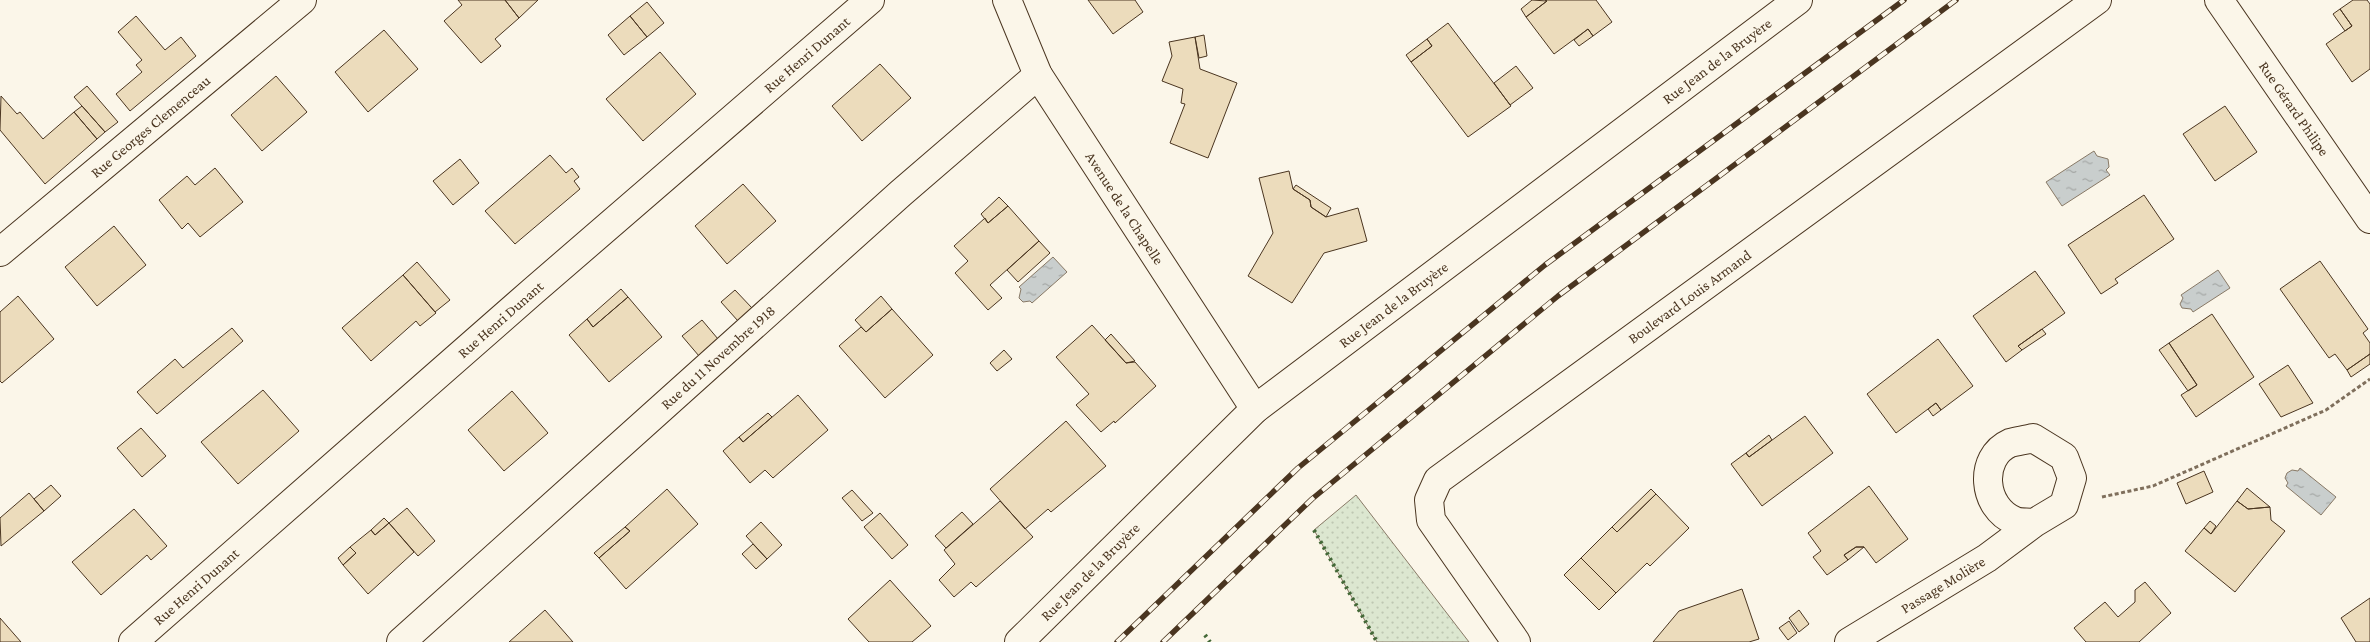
<svg xmlns="http://www.w3.org/2000/svg" width="2370" height="642" font-family="'Crimson Pro',serif">
<style>
.grass{fill:url(#grass-dots);stroke:#887966}
.water{fill:url(#water-ripples);stroke:#887966}
.building{fill:#ecdcbc;stroke:#4a3520}
.lines{fill:none;stroke-linecap:round;stroke-linejoin:round}
.street-casing{stroke:#4a3520;stroke-width:30}
.path{stroke:#7f6f5c;stroke-width:3;stroke-dasharray:4 2.5;stroke-linecap:butt}
.street{stroke:#fbf6e9;stroke-width:28}
.rail-casing{stroke:#4a3520;stroke-width:5.5}
.rail{stroke:#fbf6e9;stroke-width:4;stroke-dasharray:11;stroke-linecap:butt}
.hedge{stroke:#436837;stroke-width:4;stroke-dasharray:2.5 4;stroke-linecap:butt}
.labels{text-anchor:middle;stroke-width:4;stroke-linejoin:round;paint-order:stroke}
.street-label{font-size:15px;fill:#4a3520;stroke:#fbf6e9}
</style>
<defs>
<pattern id="grass-dots" width="8" height="8" patternUnits="userSpaceOnUse" patternTransform="scale(1.25)"><rect width="8" height="8" fill="#dce7d0"/><path d="M2 2h.1M6 6h.1" fill="none" stroke="#bec7b2" stroke-width="1.8" stroke-linecap="round"/></pattern>
<pattern id="water-ripples" width="26" height="14" patternUnits="userSpaceOnUse" patternTransform="scale(1.25)"><rect width="26" height="14" fill="#c9cecd"/><path d="M2 4q2-2 4 0t4 0M15 11q2-2 4 0t4 0" fill="none" stroke="#a5a8a6"/></pattern>
</defs>
<rect width="100%" height="100%" fill="#fbf6e9"/>
<path class="grass" d="M 1356,495 L 1469,642 L 1377,642 L 1314,530 Z"/>
<path class="water" d="M 2094,151 L 2097,156 L 2108,159 L 2109,167 L 2106,170 L 2110,175 L 2062,206 L 2046,182 Z
M 1053,257 L 1067,272 L 1032,303 L 1030,301 L 1023,302 L 1019,298 L 1021,289 L 1019,287 Z
M 2218,270 L 2230,288 L 2193,312 L 2191,309 L 2182,308 L 2180,304 L 2183,298 L 2181,295 Z
M 2300,468 L 2336,497 L 2321,515 L 2286,486 L 2288,483 L 2285,478 L 2287,473 L 2292,470 L 2298,471 Z"/>
<path class="building" d="M 458,0 L 505,0 L 519,18 L 495,39 L 501,46 L 481,63 L 444,21 L 462,5 Z
M 505,0 L 538,0 L 519,18 Z
M 1088,0 L 1135,0 L 1143,12 L 1113,34 Z
M 1532,0 L 1547,1 L 1526,17 L 1521,9 Z
M 1545,0 L 1596,0 L 1612,22 L 1593,36 L 1588,29 L 1554,54 L 1526,17 L 1547,1 Z
M 2353,0 L 2367,0 L 2370,4 L 2370,69 L 2352,82 L 2326,44 L 2352,26 L 2340,9 Z
M 647,2 L 664,23 L 647,37 L 630,16 Z
M 2340,9 L 2352,26 L 2345,31 L 2333,14 Z
M 136,16 L 165,50 L 181,37 L 196,56 L 130,111 L 116,94 L 142,72 L 136,65 L 142,60 L 118,32 Z
M 630,16 L 647,37 L 624,55 L 608,35 Z
M 1448,23 L 1511,106 L 1468,137 L 1411,62 L 1432,46 L 1427,39 Z
M 1588,29 L 1593,36 L 1579,46 L 1574,40 Z
M 384,30 L 418,69 L 368,112 L 335,72 Z
M 1204,35 L 1207,56 L 1199,58 L 1195,37 Z
M 1195,37 L 1200,69 L 1237,83 L 1208,158 L 1170,143 L 1185,104 L 1181,103 L 1183,89 L 1162,81 L 1172,56 L 1169,42 Z
M 1427,39 L 1432,46 L 1411,62 L 1406,55 Z
M 660,52 L 696,94 L 643,141 L 606,99 Z
M 880,64 L 911,98 L 862,141 L 832,106 Z
M 1516,66 L 1533,88 L 1510,105 L 1494,83 Z
M 276,76 L 307,112 L 262,151 L 231,115 Z
M 87,86 L 118,122 L 105,132 L 74,97 Z
M 1,96 L 17,114 L 20,112 L 43,139 L 74,112 L 97,139 L 45,184 L 0,130 Z
M 82,106 L 105,132 L 97,139 L 74,112 Z
M 2225,106 L 2257,152 L 2215,181 L 2183,134 Z
M 550,155 L 566,173 L 572,168 L 579,177 L 574,181 L 580,189 L 515,244 L 485,211 Z
M 460,159 L 479,183 L 453,205 L 433,181 Z
M 215,168 L 243,202 L 200,237 L 188,223 L 182,229 L 159,200 L 187,176 L 195,185 Z
M 1289,171 L 1293,189 L 1310,200 L 1311,207 L 1326,217 L 1358,208 L 1367,241 L 1324,253 L 1292,303 L 1248,276 L 1273,233 L 1259,178 Z
M 743,184 L 776,221 L 727,264 L 695,226 Z
M 1296,185 L 1331,208 L 1326,217 L 1311,207 L 1310,200 L 1293,189 Z
M 2144,195 L 2174,239 L 2115,279 L 2118,283 L 2101,294 L 2068,245 Z
M 999,197 L 1008,206 L 988,223 L 981,214 Z
M 1008,206 L 1039,241 L 990,285 L 1002,298 L 988,310 L 955,273 L 968,261 L 954,246 L 985,218 L 988,223 Z
M 114,226 L 146,265 L 97,306 L 65,267 Z
M 1039,241 L 1050,253 L 1018,282 L 1007,270 Z
M 2320,261 L 2368,329 L 2363,333 L 2370,343 L 2370,354 L 2347,370 L 2335,354 L 2329,358 L 2280,289 Z
M 417,262 L 450,300 L 435,312 L 403,275 Z
M 2035,271 L 2065,313 L 2018,346 L 2022,350 L 2006,362 L 1973,316 Z
M 403,275 L 436,313 L 420,326 L 416,321 L 371,361 L 342,328 Z
M 621,289 L 628,297 L 593,327 L 587,319 Z
M 735,290 L 752,308 L 738,321 L 721,302 Z
M 18,296 L 54,339 L 2,383 L 0,381 L 0,312 Z
M 881,296 L 892,309 L 866,332 L 855,320 Z
M 628,297 L 662,337 L 609,382 L 569,335 L 587,319 L 593,327 Z
M 892,309 L 933,355 L 885,398 L 839,346 L 861,327 L 866,332 Z
M 2212,314 L 2254,377 L 2196,417 L 2181,395 L 2197,385 L 2169,343 Z
M 702,320 L 718,339 L 699,356 L 682,336 Z
M 1092,325 L 1126,363 L 1135,362 L 1156,386 L 1115,423 L 1114,421 L 1101,432 L 1076,405 L 1089,394 L 1056,357 Z
M 232,328 L 243,341 L 157,414 L 137,392 L 175,359 L 183,368 Z
M 2042,329 L 2046,334 L 2022,350 L 2018,346 Z
M 1111,334 L 1135,361 L 1126,363 L 1105,340 Z
M 1938,339 L 1973,386 L 1941,410 L 1936,403 L 1896,433 L 1867,394 Z
M 2169,343 L 2197,385 L 2188,391 L 2159,350 Z
M 1004,350 L 1012,359 L 997,371 L 990,363 Z
M 2370,354 L 2370,364 L 2351,377 L 2347,370 Z
M 2288,365 L 2313,403 L 2281,417 L 2259,384 Z
M 263,390 L 299,431 L 238,484 L 201,442 Z
M 512,391 L 548,433 L 504,471 L 468,430 Z
M 798,395 L 828,430 L 773,478 L 765,470 L 750,483 L 723,451 L 739,437 L 743,442 Z
M 1936,403 L 1941,410 L 1933,416 L 1928,409 Z
M 768,413 L 772,417 L 743,442 L 739,437 Z
M 1805,416 L 1833,453 L 1762,506 L 1731,464 L 1746,453 L 1749,457 Z
M 1066,421 L 1106,466 L 1051,512 L 1048,509 L 1025,529 L 990,489 Z
M 141,428 L 166,456 L 142,477 L 117,448 Z
M 1769,435 L 1772,440 L 1749,457 L 1746,453 Z
M 2204,471 L 2213,492 L 2186,504 L 2177,483 Z
M 51,485 L 61,496 L 44,511 L 34,499 Z
M 1869,486 L 1908,539 L 1876,563 L 1864,547 L 1856,547 L 1844,555 L 1848,560 L 1827,575 L 1813,557 L 1821,551 L 1808,533 Z
M 2247,488 L 2270,507 L 2248,509 L 2237,501 Z
M 667,489 L 698,524 L 626,589 L 599,558 L 630,531 L 625,527 Z
M 1651,489 L 1656,494 L 1617,532 L 1612,527 Z
M 852,490 L 873,513 L 862,521 L 842,498 Z
M 29,493 L 44,511 L 1,546 L 0,518 Z
M 1656,494 L 1689,528 L 1650,566 L 1647,563 L 1616,593 L 1581,558 L 1612,527 L 1617,532 Z
M 1000,501 L 1033,537 L 976,587 L 971,582 L 954,597 L 939,580 L 955,564 L 944,550 Z
M 2237,501 L 2248,509 L 2270,507 L 2271,520 L 2285,531 L 2235,592 L 2185,551 L 2204,528 L 2211,534 Z
M 407,508 L 435,541 L 418,556 L 389,523 Z
M 134,509 L 167,546 L 151,560 L 147,555 L 101,595 L 72,562 Z
M 962,512 L 973,524 L 946,548 L 935,536 Z
M 880,513 L 908,545 L 892,559 L 864,527 Z
M 384,518 L 389,523 L 375,535 L 371,530 Z
M 2210,521 L 2216,526 L 2211,534 L 2204,528 Z
M 761,522 L 782,545 L 767,559 L 746,536 Z
M 389,523 L 414,552 L 368,594 L 343,565 L 356,553 L 350,547 L 371,530 L 375,535 Z
M 625,527 L 630,531 L 599,558 L 594,553 Z
M 753,544 L 767,559 L 756,569 L 742,554 Z
M 350,547 L 356,553 L 343,565 L 338,558 Z
M 1856,547 L 1864,547 L 1848,560 L 1844,555 Z
M 1581,558 L 1616,593 L 1599,610 L 1564,575 Z
M 890,580 L 931,626 L 912,642 L 869,642 L 848,619 Z
M 2145,582 L 2171,613 L 2139,642 L 2086,642 L 2074,628 L 2105,602 L 2118,617 L 2135,602 L 2135,590 Z
M 1742,589 L 1759,639 L 1749,642 L 1653,642 L 1679,611 Z
M 2370,598 L 2370,642 L 2356,642 L 2341,618 Z
M 545,610 L 573,642 L 509,642 Z
M 1799,610 L 1809,624 L 1799,632 L 1789,618 Z
M 0,618 L 21,642 L 0,642 Z
M 1789,621 L 1797,633 L 1788,640 L 1779,628 Z"/>
<g class="lines">
<defs>
<g id="street">
<path id="s1" d="M 1007,0 L 1038,75 L 1255,409"/>
<path id="s2" d="M 2219,0 L 2370,219"/>
<path id="s3" d="M 0,252 L 302,0"/>
<path id="s4" d="M 133,642 L 532,292 L 870,0"/>
<path id="s5" d="M 401,642 L 901,193 L 1038,75"/>
<path id="s6" d="M 1019,642 L 1255,409 L 1798,0"/>
<path id="s7" d="M 1516,642 L 1431,520 L 1429,500 L 1438,480 L 2097,0"/>
<path id="s8" d="M 1849,642 L 1987,558 L 2034,523 L 2064,505 L 2072,478 L 2064,457 L 2033,438 C 2026,440 2017,441 2010,443 C 1978,457 1982,508 2015,521 C 2020,523 2028,522 2034,523"/>
</g>
</defs>
<use href="#street" class="street-casing"/>
<path class="path" d="M 2102,497 L 2153,486 L 2326,410 L 2370,379"/>
<use href="#street" class="street"/>
<defs>
<path id="rail" d="M 1117,642 L 1298,468 L 1545,265 L 1904,0
M 1163,642 L 1312,499 L 1558,296 L 1956,0"/>
</defs>
<use href="#rail" class="rail-casing"/>
<use href="#rail" class="rail"/>
<path class="hedge" d="M 1314,530 L 1377,642
M 1205,635 L 1210,642"/>
</g>
<g class="labels">
<g class="street-label">
<text dy="5" stroke="none"><textPath href="#s4" startOffset="894">Rue Henri Dunant</textPath></text>
<text dy="5" stroke="none"><textPath href="#s6" startOffset="910">Rue Jean de la Bruyère</textPath></text>
<text dy="5" stroke="none"><textPath href="#s2" startOffset="132">Rue Gérard Philipe</textPath></text>
<text dy="5" stroke="none"><textPath href="#s3" startOffset="196">Rue Georges Clemenceau</textPath></text>
<text dy="5" stroke="none"><textPath href="#s1" startOffset="240">Avenue de la Chapelle</textPath></text>
<text dy="5" stroke="none"><textPath href="#s7" startOffset="502">Boulevard Louis Armand</textPath></text>
<text dy="5" stroke="none"><textPath href="#s6" startOffset="505">Rue Jean de la Bruyère</textPath></text>
<text dy="5" stroke="none"><textPath href="#s4" startOffset="489">Rue Henri Dunant</textPath></text>
<text dy="5" stroke="none"><textPath href="#s5" startOffset="426">Rue du 11 Novembre 1918</textPath></text>
<text dy="5" stroke="none"><textPath href="#s6" startOffset="100">Rue Jean de la Bruyère</textPath></text>
<text dy="5" stroke="none"><textPath href="#s8" startOffset="110">Passage Molière</textPath></text>
<text dy="5" stroke="none"><textPath href="#s4" startOffset="84">Rue Henri Dunant</textPath></text>
</g>
</g>
</svg>
